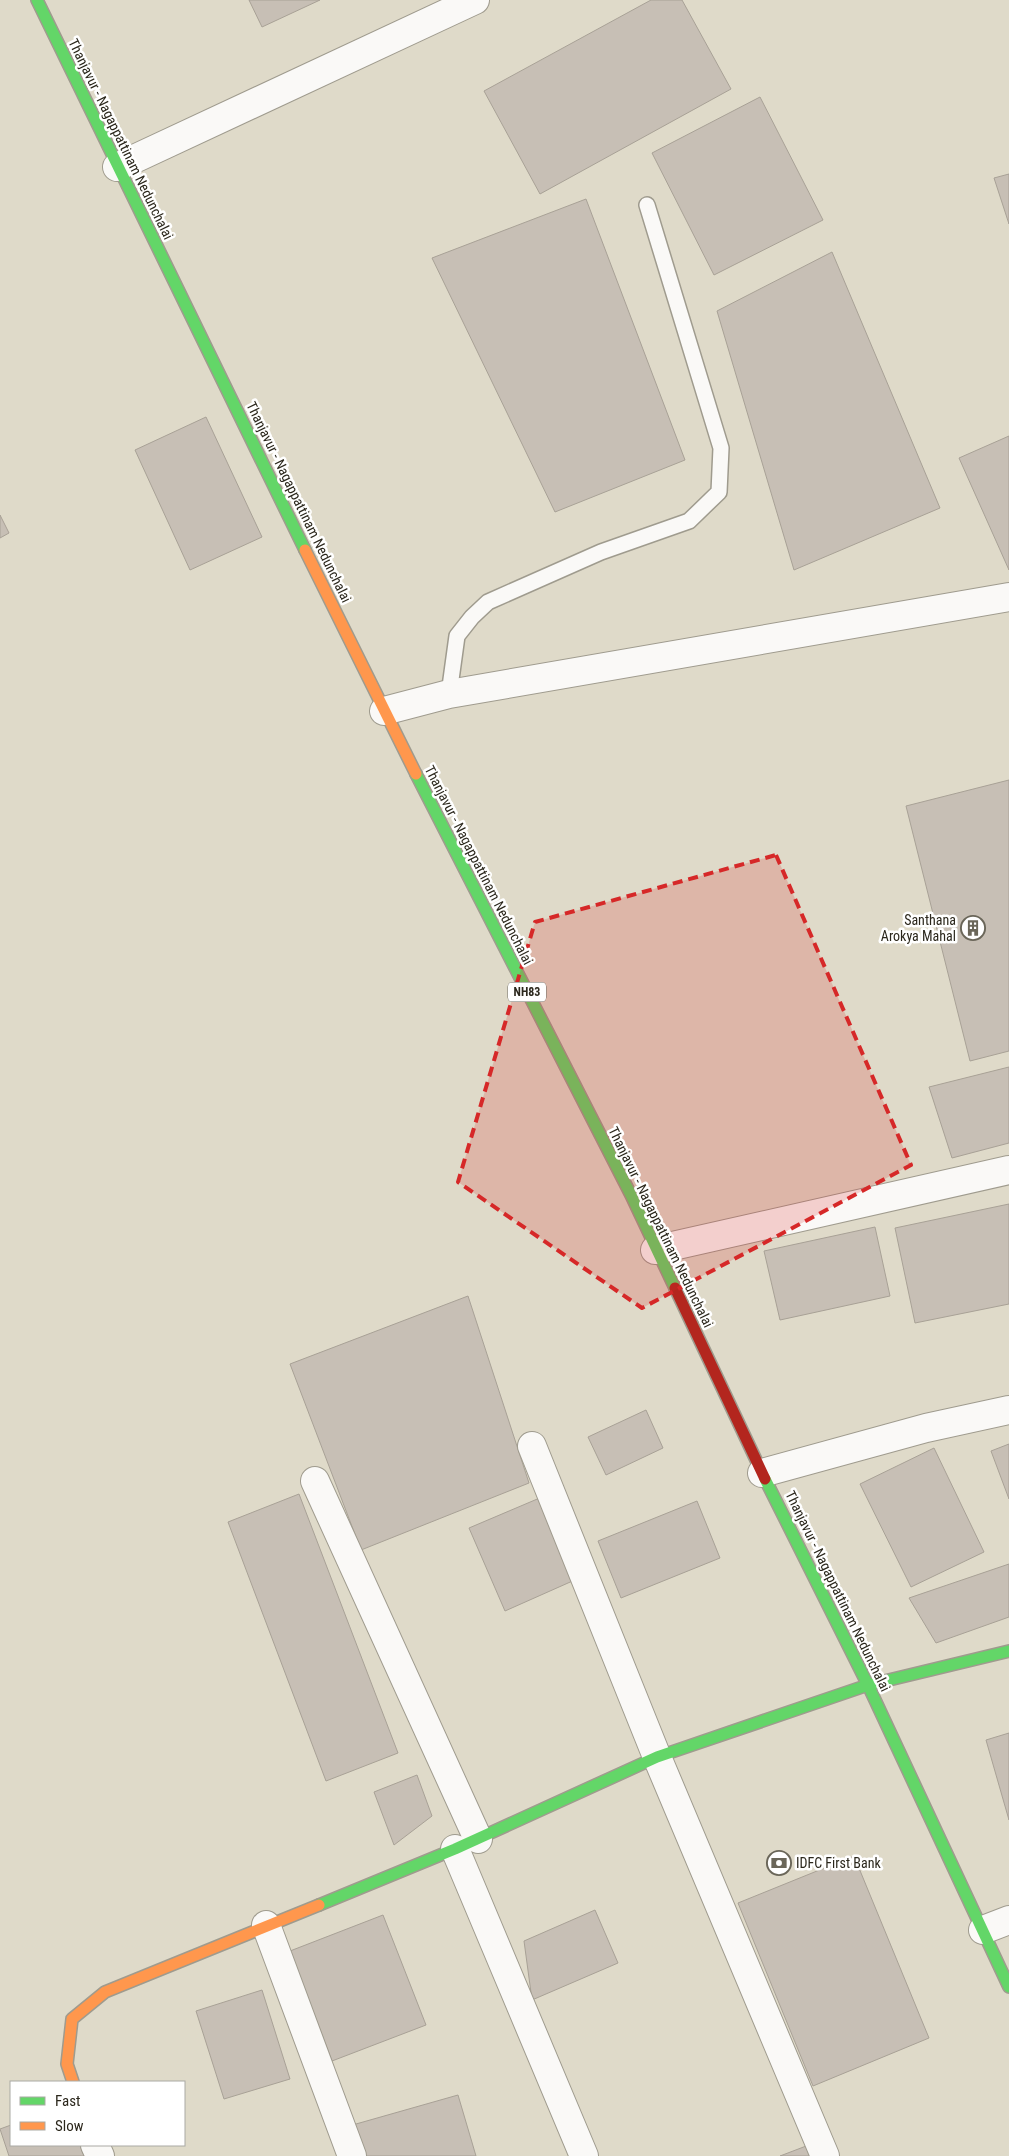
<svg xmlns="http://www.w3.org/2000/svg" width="1009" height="2156" font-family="'Roboto Condensed',sans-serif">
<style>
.building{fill:#c7bfb5;stroke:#a8a196}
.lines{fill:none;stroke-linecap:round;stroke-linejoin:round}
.lane-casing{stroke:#9f9b8e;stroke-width:18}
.street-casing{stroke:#9f9b8e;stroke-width:30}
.fast-casing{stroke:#9f9b8e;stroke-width:14}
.slow-casing{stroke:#9f9b8e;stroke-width:14}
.jam-casing{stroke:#9f9b8e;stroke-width:14}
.lane{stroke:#faf9f7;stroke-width:15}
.street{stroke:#faf9f7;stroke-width:28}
.fast{stroke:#63d668;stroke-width:11}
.slow{stroke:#ff974d;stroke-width:11}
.jam{stroke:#b3261e;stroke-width:11}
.marked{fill:#d62828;fill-opacity:0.2;stroke:#d62828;stroke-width:4;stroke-dasharray:10 6;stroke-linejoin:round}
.labels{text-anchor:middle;stroke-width:5;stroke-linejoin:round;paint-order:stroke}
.shield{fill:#fff;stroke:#6b6860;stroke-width:1}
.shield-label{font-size:12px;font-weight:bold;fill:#2b271c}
.street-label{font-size:14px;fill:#2b271c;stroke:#fff}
.poi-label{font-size:14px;fill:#2b271c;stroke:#fff;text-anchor:end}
</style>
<rect width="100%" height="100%" fill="#dfdac9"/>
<path class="building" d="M 249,0 L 320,0 L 262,27 Z
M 651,0 L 682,0 L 731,89 L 540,194 L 484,91 Z
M 760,97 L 823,220 L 714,275 L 652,153 Z
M 1009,174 L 1009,224 L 994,178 Z
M 586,199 L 685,460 L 555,512 L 432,258 Z
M 832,252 L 940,508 L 794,570 L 717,311 Z
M 206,417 L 262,537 L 190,570 L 135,450 Z
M 1009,436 L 1009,570 L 959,458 Z
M 0,515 L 9,533 L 0,538 Z
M 1009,780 L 1009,1051 L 970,1061 L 906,806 Z
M 1009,1067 L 1009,1143 L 952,1158 L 929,1087 Z
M 1009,1204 L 1009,1304 L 915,1323 L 895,1228 Z
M 875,1227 L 890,1296 L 780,1320 L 764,1251 Z
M 468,1296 L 529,1483 L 361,1550 L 290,1364 Z
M 646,1410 L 663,1448 L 606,1475 L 588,1437 Z
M 1009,1444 L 1009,1499 L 991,1451 Z
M 934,1448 L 984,1552 L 911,1587 L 860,1484 Z
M 299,1494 L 398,1753 L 326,1781 L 228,1522 Z
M 542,1497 L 577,1579 L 505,1611 L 469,1528 Z
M 697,1501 L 720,1558 L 621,1598 L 598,1541 Z
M 1009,1564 L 1009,1617 L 936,1643 L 909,1598 Z
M 1009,1733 L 1009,1820 L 986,1740 Z
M 417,1775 L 432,1816 L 394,1845 L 374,1792 Z
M 854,1856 L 929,2038 L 813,2086 L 738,1903 Z
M 595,1910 L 618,1963 L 532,2000 L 524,1941 Z
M 383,1915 L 426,2025 L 332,2061 L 290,1951 Z
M 262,1990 L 290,2079 L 224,2099 L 196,2011 Z
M 458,2095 L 476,2156 L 358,2156 L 349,2126 Z
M 11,2125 L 11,2145 L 80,2145 L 84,2156 L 9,2156 L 0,2129 Z
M 814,2143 L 819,2156 L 780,2156 Z"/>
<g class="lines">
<defs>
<path id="lane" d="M 449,694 L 457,636 L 472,617 L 488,602 L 601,552 L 689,521 L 719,492 L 721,448 L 647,205"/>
<path id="street" d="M 117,167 L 475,0
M 384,711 L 449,694 L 1009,597
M 655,1250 L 1009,1170
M 532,1446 L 657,1757 L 825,2156
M 762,1473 L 926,1428 L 1009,1410
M 315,1481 L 478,1839
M 455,1849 L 584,2156
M 266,1925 L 352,2156
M 983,1930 L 1009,1920
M 95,2145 L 100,2156"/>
<path id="fast" d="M 37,0 L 305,550
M 416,774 L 631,1195 L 675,1288
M 765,1479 L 868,1685 L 1009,1987
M 319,1905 L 455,1849 L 657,1757 L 868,1685 L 1009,1651"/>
<path id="slow" d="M 305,550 L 416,774
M 73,2082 L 67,2064 L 72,2019 L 105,1992 L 319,1905"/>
<path id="jam" d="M 675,1288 L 765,1479"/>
</defs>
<use href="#lane" class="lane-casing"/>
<use href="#street" class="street-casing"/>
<use href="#fast" class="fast-casing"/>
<use href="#slow" class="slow-casing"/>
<use href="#jam" class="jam-casing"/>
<use href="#lane" class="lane"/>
<use href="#street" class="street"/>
<use href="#fast" class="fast"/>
<use href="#slow" class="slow"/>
<use href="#jam" class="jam"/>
</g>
<path class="marked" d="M 776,855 L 911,1165 L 642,1308 L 458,1182 L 535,922 Z"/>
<defs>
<symbol id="building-ring" viewBox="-11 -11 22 22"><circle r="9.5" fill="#fff" stroke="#6a6659" stroke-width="1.5"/><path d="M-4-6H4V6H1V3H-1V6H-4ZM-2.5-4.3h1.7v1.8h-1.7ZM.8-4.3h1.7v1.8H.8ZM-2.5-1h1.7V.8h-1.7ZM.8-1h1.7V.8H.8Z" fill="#6a6659"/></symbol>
<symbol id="bank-ring" viewBox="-11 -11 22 22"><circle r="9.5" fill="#fff" stroke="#6a6659" stroke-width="1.5"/><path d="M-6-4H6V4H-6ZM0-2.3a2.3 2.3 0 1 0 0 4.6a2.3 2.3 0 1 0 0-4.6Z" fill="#6a6659"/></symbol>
</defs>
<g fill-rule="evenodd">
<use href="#building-ring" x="959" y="914" width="28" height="28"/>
<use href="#bank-ring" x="765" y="1849" width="28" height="28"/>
</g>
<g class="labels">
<rect class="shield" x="508" y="982.5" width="38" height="19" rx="4"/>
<g class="shield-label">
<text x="527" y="996">NH83</text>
</g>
<g class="street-label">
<text transform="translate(121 139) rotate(64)" y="5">Thanjavur - Nagappattinam Nedunchalai</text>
<text transform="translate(299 502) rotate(64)" y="5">Thanjavur - Nagappattinam Nedunchalai</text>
<text transform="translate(479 865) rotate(63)" y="5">Thanjavur - Nagappattinam Nedunchalai</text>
<text transform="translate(661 1227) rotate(64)" y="5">Thanjavur - Nagappattinam Nedunchalai</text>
<text transform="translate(838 1591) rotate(64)" y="5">Thanjavur - Nagappattinam Nedunchalai</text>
</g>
<g class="poi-label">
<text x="956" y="925">Santhana<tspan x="956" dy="16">Arokya Mahal</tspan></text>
<text x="796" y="1868" text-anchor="start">IDFC First Bank</text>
</g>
</g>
<rect x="10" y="2081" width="175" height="65" fill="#ffffff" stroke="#aaa9a4"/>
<rect x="20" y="2097" width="25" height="8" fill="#63d668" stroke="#aaa9a4"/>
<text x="55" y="2106" font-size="15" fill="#2b271c">Fast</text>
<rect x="20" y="2122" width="25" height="8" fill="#ff974d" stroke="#aaa9a4"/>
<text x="55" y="2131" font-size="15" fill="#2b271c">Slow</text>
</svg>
